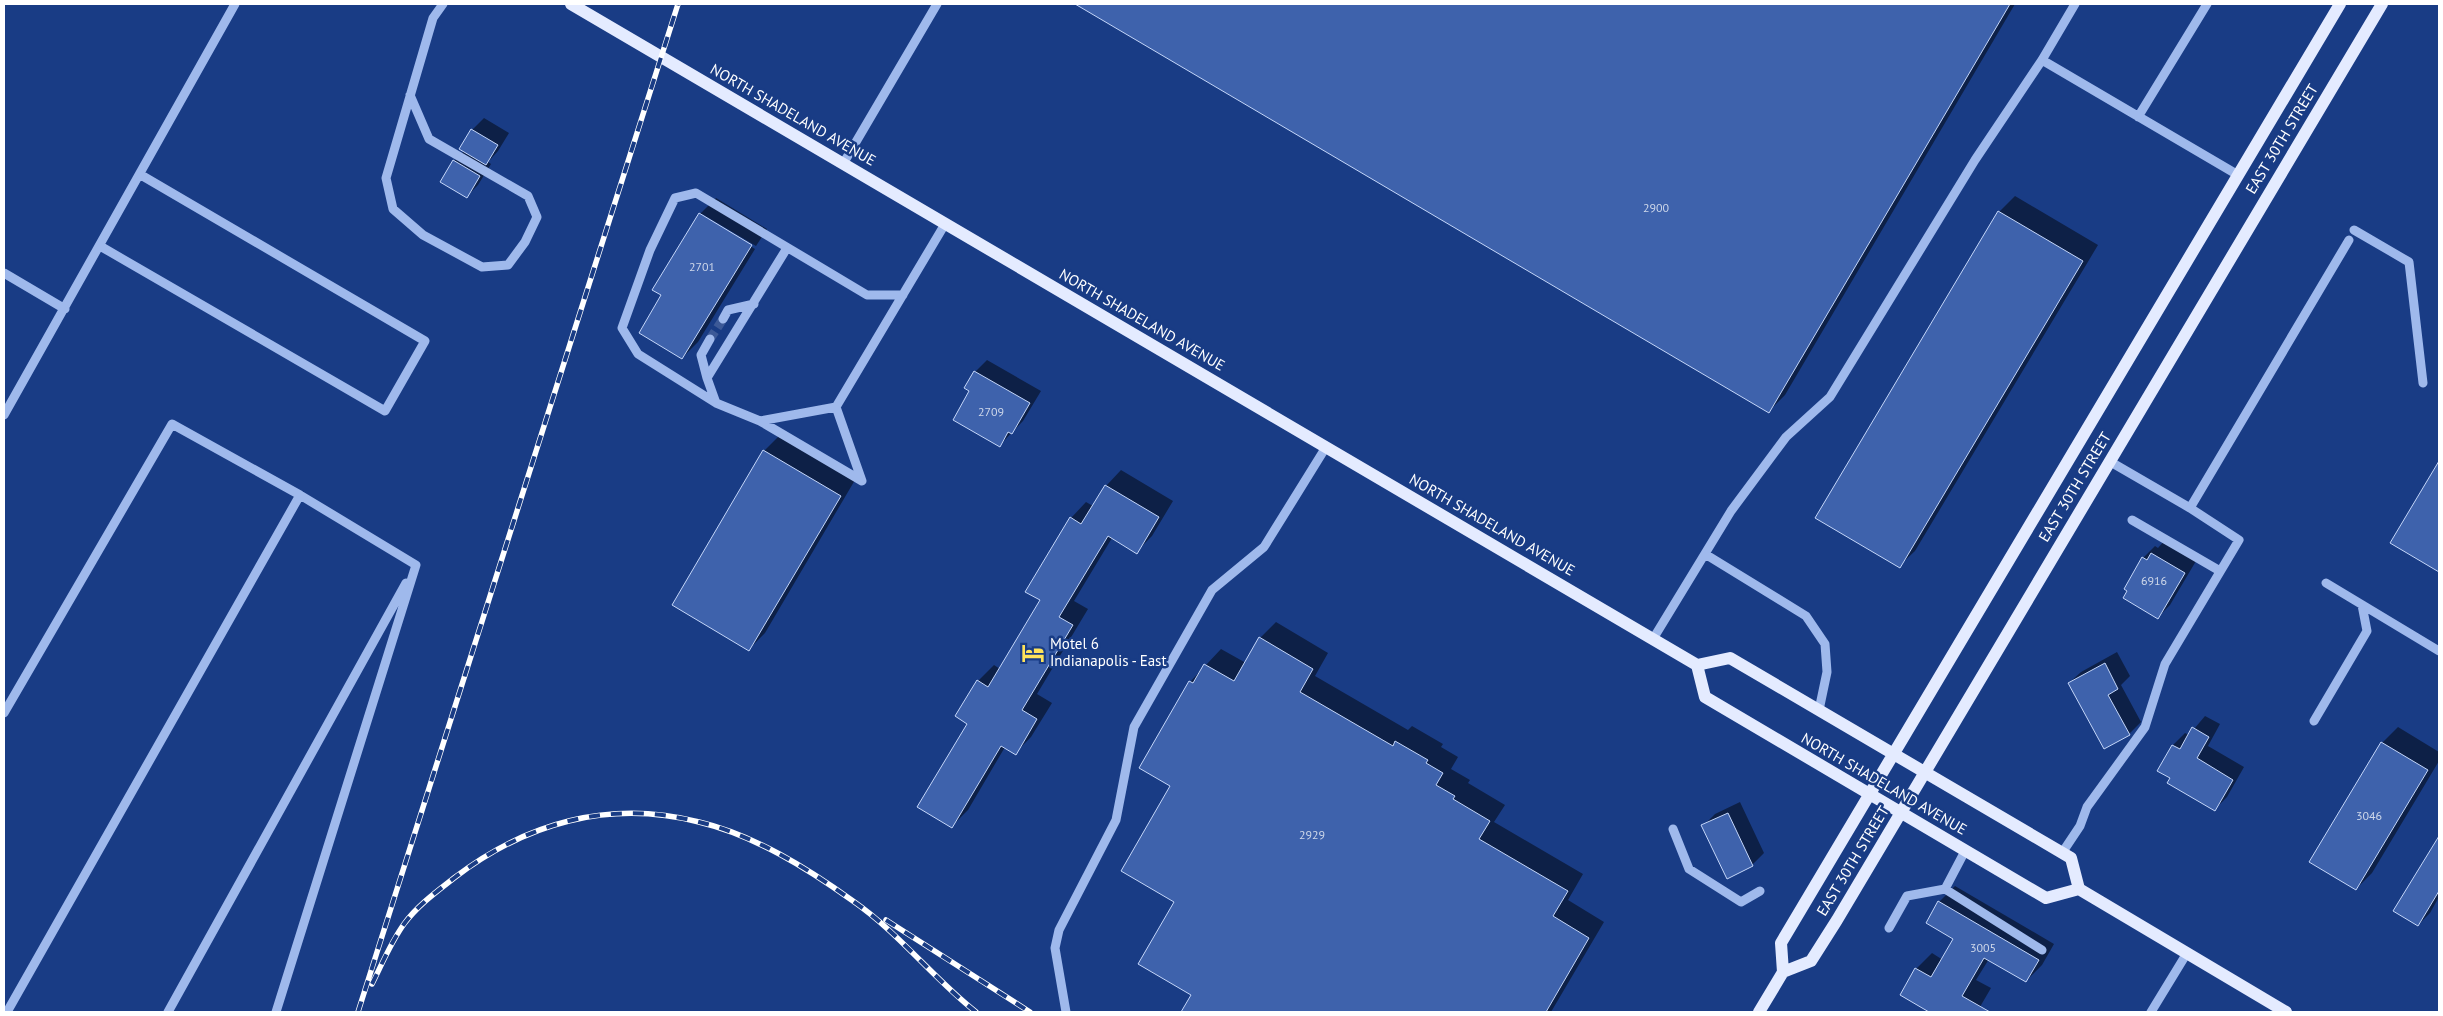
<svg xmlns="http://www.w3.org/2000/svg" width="2443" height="1016" font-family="'PT Sans',sans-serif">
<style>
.shadow{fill:#0007}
.building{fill:#3e62ac;stroke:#c4d6f9}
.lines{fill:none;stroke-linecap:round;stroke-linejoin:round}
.minor-tunnel{stroke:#3c5997;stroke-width:9;stroke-dasharray:9 4.5;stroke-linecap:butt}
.minor{stroke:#9fb9ec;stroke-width:9}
.major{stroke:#e4ebff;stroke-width:12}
.rail-casing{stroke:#fff;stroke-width:5.5}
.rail{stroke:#193c85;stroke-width:4;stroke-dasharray:11;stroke-linecap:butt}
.labels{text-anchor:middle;stroke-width:5;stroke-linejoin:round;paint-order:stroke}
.number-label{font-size:12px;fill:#cfd8ea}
.street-label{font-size:15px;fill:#fff;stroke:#193c85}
.poi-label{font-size:15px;fill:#fff;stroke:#193c85;text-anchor:start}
</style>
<rect width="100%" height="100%" fill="#193c85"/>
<path class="shadow" d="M 1077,4 L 2015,4 L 1785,395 L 1769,411 Z
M 484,118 L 509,133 L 498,151 L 488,162 L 491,164 L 478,185 L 467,196 L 454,161 L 464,151 L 472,130 Z
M 2015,196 L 2098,245 L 1915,551 L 1899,566 L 1817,517 L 1999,212 Z
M 716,198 L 767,229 L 756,246 L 702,214 L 702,217 L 755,249 L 698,342 L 682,358 L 663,295 L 700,214 Z
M 987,360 L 1041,391 L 1023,421 L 999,446 L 971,390 L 975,372 Z
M 780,435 L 855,480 L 765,633 L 749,649 L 764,451 Z
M 2439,463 L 2439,570 L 2392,542 Z
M 1121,470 L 1173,501 L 1152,536 L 1136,552 L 1112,538 L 1074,601 L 1088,609 L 1037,694 L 1052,703 L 1031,737 L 1015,753 L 1005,747 L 968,810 L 952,826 L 978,681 L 994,665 L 1000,669 L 1042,600 L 1071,518 L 1086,502 L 1093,506 L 1106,486 Z
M 2164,541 L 2196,561 L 2170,605 L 2158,617 L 2143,558 L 2155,546 L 2158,548 Z
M 1276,622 L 1328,653 L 1315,676 L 1408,730 L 1412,726 L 1443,744 L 1441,747 L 1458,757 L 1451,769 L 1470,780 L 1468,783 L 1505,805 L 1494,822 L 1583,874 L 1568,900 L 1604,922 L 1551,1012 L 1182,1012 L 1193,994 L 1175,901 L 1172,786 L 1190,682 L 1221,649 L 1246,663 L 1260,638 Z
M 2117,652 L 2130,676 L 2121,685 L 2141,722 L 2129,734 L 2069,683 L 2081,672 Z
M 2205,716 L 2220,724 L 2208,746 L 2244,767 L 2227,797 L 2215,809 L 2159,770 L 2173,745 L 2185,733 L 2189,735 Z
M 2398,727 L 2439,752 L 2439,761 L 2372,873 L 2356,889 L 2311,861 L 2382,743 Z
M 1740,802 L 1764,853 L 1752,865 L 1703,826 L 1715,814 Z
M 2439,838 L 2439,897 L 2430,913 L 2418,925 L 2395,911 Z
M 1955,886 L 2054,944 L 2042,965 L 2026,981 L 1989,959 L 1976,980 L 1991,988 L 1977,1012 L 1931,1012 L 1901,995 L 1916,969 L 1932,953 L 1943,960 L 1955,938 L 1939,902 Z"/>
<path class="building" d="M 1075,4 L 2010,4 L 1769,413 Z
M 471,129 L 498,145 L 486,165 L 459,149 Z
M 453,160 L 480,176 L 467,198 L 440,182 Z
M 1998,211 L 2083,261 L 1900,568 L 1815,518 Z
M 699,213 L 752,245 L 682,359 L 639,333 L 661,295 L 652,290 Z
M 974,371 L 1030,403 L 1012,434 L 1008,432 L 1000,447 L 953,420 L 969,391 L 964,388 Z
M 763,450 L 841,496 L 749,651 L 672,605 Z
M 2439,461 L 2439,572 L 2390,543 Z
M 1105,485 L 1159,517 L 1137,554 L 1108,536 L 1059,617 L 1073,625 L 1022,710 L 1037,719 L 1016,755 L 1001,746 L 952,828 L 917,807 L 967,724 L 955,716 L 977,680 L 988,687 L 1040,600 L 1025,592 L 1070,517 L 1081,524 Z
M 2151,553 L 2185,573 L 2158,619 L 2123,598 L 2127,591 L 2124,589 L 2142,557 L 2147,560 Z
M 1259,637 L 1313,669 L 1300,692 L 1393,746 L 1395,741 L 1428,760 L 1426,763 L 1443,773 L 1436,785 L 1455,796 L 1453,799 L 1490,821 L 1479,839 L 1568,891 L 1553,916 L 1589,938 L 1546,1012 L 1181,1012 L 1191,995 L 1138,964 L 1174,902 L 1121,871 L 1170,786 L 1139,768 L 1189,681 L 1193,683 L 1204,664 L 1234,681 Z
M 2105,663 L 2118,689 L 2108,695 L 2130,735 L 2104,749 L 2068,683 Z
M 2192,727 L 2209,737 L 2197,758 L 2233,780 L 2215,811 L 2167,783 L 2170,778 L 2157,771 L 2172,745 L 2180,749 Z
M 2381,742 L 2428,770 L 2356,890 L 2309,862 Z
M 1728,813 L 1753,866 L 1727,879 L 1701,825 Z
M 2439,836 L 2439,891 L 2418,926 L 2393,911 Z
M 1938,901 L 2039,960 L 2026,982 L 1984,958 L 1962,996 L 1990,1012 L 1929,1012 L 1900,995 L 1915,968 L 1931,977 L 1953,939 L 1926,923 Z"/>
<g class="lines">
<path class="minor-tunnel" d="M 710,339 L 723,319"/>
<path class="minor" d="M 2042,60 L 2238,175
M 410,95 L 429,139 L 528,196 L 537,217 L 525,242 L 508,265 L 482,267 L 423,235 L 393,209 L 386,178 L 433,18 L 443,4
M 2138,117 L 2207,4
M 843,164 L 937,4
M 2354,230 L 2409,262 L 2423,383
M 100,246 L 385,411 L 425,341 L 141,175
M 4,273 L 65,309
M 723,319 L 728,310 L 754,304
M 707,378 L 701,355 L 710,339
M 716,403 L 707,378 L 787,248
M 836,407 L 760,421 L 862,481 L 836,407 L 945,224
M 4,415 L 235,4
M 760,421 L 716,403 L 638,354 L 622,328 L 650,250 L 675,198 L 696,193 L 867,295 L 903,295
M 2109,461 L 2190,508 L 2349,240
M 2132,520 L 2220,571
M 1705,554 L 1806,616 L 1825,644 L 1827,672 L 1819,710
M 2326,583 L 2439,651
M 1653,639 L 1731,511 L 1786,437 L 1830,397 L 1975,160 L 2042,60 L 2075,4
M 4,713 L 172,424 L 300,495 L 416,565 L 276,1012
M 2314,721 L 2367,631 L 2362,605
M 1673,829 L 1689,869 L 1741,902 L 1760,891
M 1965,851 L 1945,889 L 2042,950
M 2062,853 L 2080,826 L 2087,807 L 2145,727 L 2165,664 L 2239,540 L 2190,508
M 1889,928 L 1907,896 L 1945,889
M 7,1012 L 300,495
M 168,1012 L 406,583
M 1066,1012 L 1055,948 L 1059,930 L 1116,820 L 1134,727 L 1212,590 L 1264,547 L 1326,447
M 2151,1012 L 2187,953"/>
<path class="major" d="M 571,4 L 1697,665 L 1730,658 L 2071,858 L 2079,889 L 2286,1012
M 1697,665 L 1705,697 L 2046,898 L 2079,889
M 1783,972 L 1811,961 L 1837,920 L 2382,4
M 1759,1012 L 1783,972 L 1781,943 L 2340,4"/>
<defs>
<path id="rail" d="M 886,920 L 1030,1012
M 372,984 C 382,964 391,942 404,924 C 417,906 436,892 454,878 C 526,823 609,799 699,822 C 754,835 807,868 853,901 C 899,933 933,978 976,1012
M 358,1012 L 678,4"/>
</defs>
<use href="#rail" class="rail-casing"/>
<use href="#rail" class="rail"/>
</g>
<defs>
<symbol id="hotel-bare" viewBox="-9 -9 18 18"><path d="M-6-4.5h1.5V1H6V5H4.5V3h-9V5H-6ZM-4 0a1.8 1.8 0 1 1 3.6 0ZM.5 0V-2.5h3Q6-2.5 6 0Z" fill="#ffe35a" stroke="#193c85" stroke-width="2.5" paint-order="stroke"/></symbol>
</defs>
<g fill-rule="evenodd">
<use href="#hotel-bare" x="1017" y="637" width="32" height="32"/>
</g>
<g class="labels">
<g class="number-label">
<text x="1656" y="212">2900</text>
<text x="702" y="271">2701</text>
<text x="991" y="416">2709</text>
<text x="2154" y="585">6916</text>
<text x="2369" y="820">3046</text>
<text x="1312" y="839">2929</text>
<text x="1983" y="952">3005</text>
</g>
<g class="street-label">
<text transform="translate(793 115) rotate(30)" y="5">NORTH SHADELAND AVENUE</text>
<text transform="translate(2282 139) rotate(-59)" y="5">EAST 30TH STREET</text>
<text transform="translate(1142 320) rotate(30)" y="5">NORTH SHADELAND AVENUE</text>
<text transform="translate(2075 487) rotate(-59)" y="5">EAST 30TH STREET</text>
<text transform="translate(1492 525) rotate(30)" y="5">NORTH SHADELAND AVENUE</text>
<text transform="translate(1884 784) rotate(30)" y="5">NORTH SHADELAND AVENUE</text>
<text transform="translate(1853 861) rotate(-59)" y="5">EAST 30TH STREET</text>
</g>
<g class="poi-label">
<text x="1050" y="649">Motel 6<tspan x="1050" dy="17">Indianapolis - East</tspan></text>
</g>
</g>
<rect width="2443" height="1016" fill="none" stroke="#ffffff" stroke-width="10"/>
</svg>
